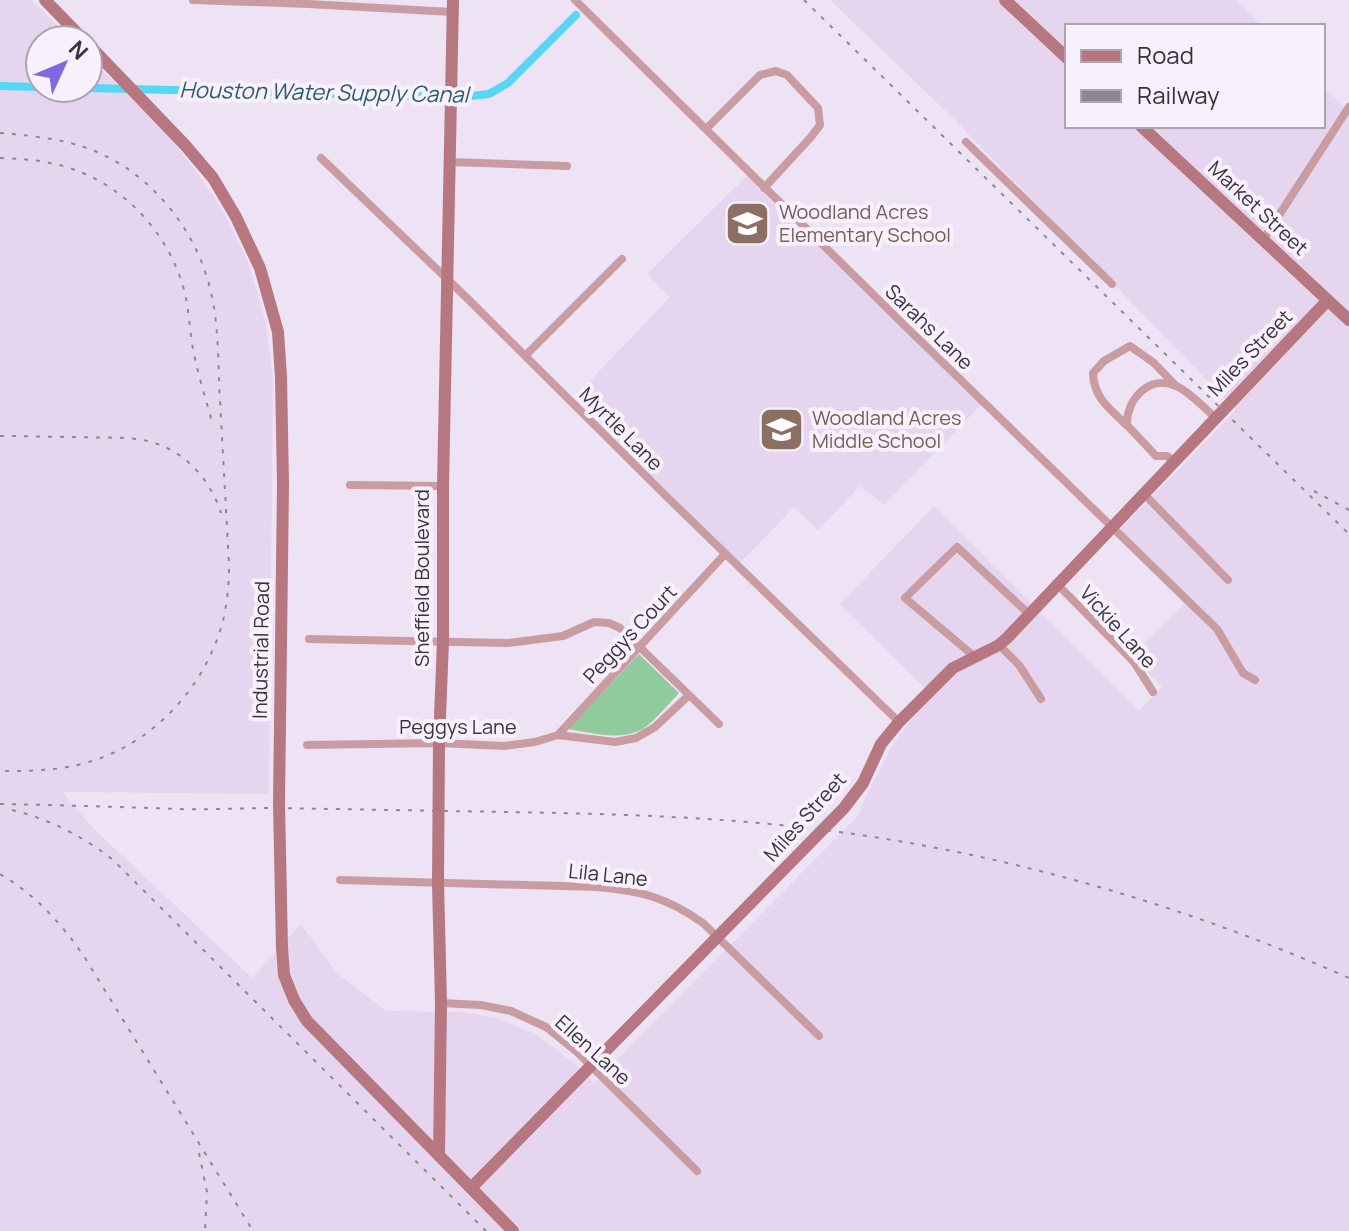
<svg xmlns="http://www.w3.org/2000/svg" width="1349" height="1231" font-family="Manrope,sans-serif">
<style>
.built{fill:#e5d5ee}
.green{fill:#8fcb9c}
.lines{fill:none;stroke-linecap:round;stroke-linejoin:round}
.canal{stroke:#54d8f4;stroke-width:8}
.street{stroke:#c99ca2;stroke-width:8}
.secondary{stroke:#b77781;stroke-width:12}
.rail{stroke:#8f8794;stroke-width:2;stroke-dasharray:4 8;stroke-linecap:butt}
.labels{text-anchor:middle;stroke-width:8;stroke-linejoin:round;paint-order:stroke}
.street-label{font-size:20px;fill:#39343c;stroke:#f8f1fd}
.education-label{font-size:20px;fill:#785e54;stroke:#f8f1fd;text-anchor:start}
.water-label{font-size:22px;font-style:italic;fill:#295f6b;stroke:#f8f1fd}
</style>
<rect width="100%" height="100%" fill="#eee2f5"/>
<path class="built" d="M 0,0 L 31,0 L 72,40 L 40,40 L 40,88 L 88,88 L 88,56 L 170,137 L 208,188 L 224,213 L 248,262 L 265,320 L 273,377 L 269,794 L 62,792 L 94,829 L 252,978 L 301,924 L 337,973 L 386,1011 L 462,1012 L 497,1018 L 535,1034 L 574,1063 L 594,1083 L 858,816 L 873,782 L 897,738 L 932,695 L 840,604 L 934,506 L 1139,711 L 1162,687 L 1132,656 L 1184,604 L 1115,535 L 1236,410 L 952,117 L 830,0 L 1236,0 L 1262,26 L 1067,26 L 1067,126 L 1323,126 L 1323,86 L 1345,108 L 1349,103 L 1349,1231 L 0,1231 Z
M 748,175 L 982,404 L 884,505 L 860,486 L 818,530 L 794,507 L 740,563 L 573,399 L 670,297 L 647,274 Z"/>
<path class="green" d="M 639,654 L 679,693 C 669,703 659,716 648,725 C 627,743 593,733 568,729 Z"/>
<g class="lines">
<path class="canal" d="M 0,86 L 40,87
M 88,88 L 461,97 L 489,94 L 508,83 L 576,15"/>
<path class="street" d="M 193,0 L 308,4 L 452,12
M 575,0 L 900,321 L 1217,629 L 1243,673 L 1255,680
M 706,129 L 760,75 L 776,71 L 787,75 L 818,108 L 820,125 L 811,137 L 764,188
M 966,142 L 1112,284
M 321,158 L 469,300 L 666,496 L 899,722
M 450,162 L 567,166
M 1263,240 L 1349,107
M 525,356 L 622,259
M 1126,425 C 1110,408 1094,399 1093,373 L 1104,361 L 1130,346 L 1154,363 L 1175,385
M 1175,462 L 1167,456 L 1156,456 L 1127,425 C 1126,400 1149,374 1176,386 C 1189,391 1205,409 1216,418
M 350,485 L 443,486
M 1144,494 L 1228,580
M 1058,585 L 1134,662 L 1153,692
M 309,639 L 508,643 L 563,636 L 594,622 L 609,623 L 620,628 L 719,724
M 999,645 L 1019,665 L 1041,699
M 975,657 L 905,598 L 957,547 L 1030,615
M 558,735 L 725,554
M 307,745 L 439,743 L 504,746 L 535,742 L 558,735 L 615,742 L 636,738 L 655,727 L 688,696
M 340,880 L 597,887 C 641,891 666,897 703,923 L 819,1036
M 441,1003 L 481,1005 L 511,1011 L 546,1027 L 577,1052 L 697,1171"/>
<path class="secondary" d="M 45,0 L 84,40
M 1005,0 L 1067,58
M 88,44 L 185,145 L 213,178 L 236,217 L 260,268 L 278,332 L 281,377 L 283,485 L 279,803 L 282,948 L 284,975 L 294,1000 L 307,1021 L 513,1231
M 1141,126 L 1349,320
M 439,1156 L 441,1003 L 438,883 L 439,743 L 443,641 L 443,486 L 453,0
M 471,1188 L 844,808 L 863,783 L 881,744 L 899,722 L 953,668 L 999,645 L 1007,638 L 1328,300"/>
<path class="rail" d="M 804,0 L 1349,534
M 0,133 C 26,135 53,138 78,145 C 147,166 198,228 212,297 C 219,331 218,366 220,400 C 223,455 226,509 229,564 C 229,587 227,609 220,631 C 200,693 149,746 85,763 C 57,771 29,771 0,771
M 0,158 C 23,159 44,160 66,167 C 121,183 165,229 182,283 C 189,304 189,327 193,349 C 198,375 206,400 213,425
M 0,436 C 27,436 54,437 81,437 C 100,438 119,437 137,439 C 178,444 209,475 221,513
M 1314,491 L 1349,510
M 0,804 C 60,805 119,807 179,809 C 211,810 244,808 276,808 C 333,809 391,810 448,811 C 565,813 682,814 799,827 C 988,848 1175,901 1349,978
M 12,810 C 49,819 82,836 112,859 L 486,1231
M 0,874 C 36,895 62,924 85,958 L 253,1231
M 199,1153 L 207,1192 L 205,1231"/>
</g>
<defs>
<symbol id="school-square" viewBox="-11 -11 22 22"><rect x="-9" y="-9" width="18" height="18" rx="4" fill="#8d6e63" stroke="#f8f1fd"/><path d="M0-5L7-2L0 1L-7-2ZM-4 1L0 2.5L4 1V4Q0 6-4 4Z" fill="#fff"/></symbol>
</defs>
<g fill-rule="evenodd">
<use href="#school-square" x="722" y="198" width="51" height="51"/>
<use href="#school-square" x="756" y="404" width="51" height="51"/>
</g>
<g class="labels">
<g class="street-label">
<text transform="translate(1258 208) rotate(43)" y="7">Market Street</text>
<text transform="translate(929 327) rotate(44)" y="7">Sarahs Lane</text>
<text transform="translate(1250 353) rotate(-46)" y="7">Miles Street</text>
<text transform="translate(621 429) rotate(45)" y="7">Myrtle Lane</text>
<text transform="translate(422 578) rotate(-90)" y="7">Sheffield Boulevard</text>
<text transform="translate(1118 627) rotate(48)" y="7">Vickie Lane</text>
<text transform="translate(630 634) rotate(-47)" y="7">Peggys Court</text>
<text transform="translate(261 650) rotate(-89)" y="7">Industrial Road</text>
<text x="458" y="734">Peggys Lane</text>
<text transform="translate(805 817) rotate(-48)" y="7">Miles Street</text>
<text transform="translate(608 875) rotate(6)" y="7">Lila Lane</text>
<text transform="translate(593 1050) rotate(42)" y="7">Ellen Lane</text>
</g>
<g class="education-label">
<text x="779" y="219">Woodland Acres<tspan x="779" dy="23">Elementary School</tspan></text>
<text x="812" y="425">Woodland Acres<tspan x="812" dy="23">Middle School</tspan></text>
</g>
<g class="water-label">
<text transform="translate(324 92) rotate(1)" y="8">Houston Water Supply Canal</text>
</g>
</g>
<rect x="1065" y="24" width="260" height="104" fill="#f8f1fd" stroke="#aca5b0" stroke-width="2"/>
<rect x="1081" y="50" width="40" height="12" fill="#b77781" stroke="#aca5b0" stroke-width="2"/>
<text x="1137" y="64" font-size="24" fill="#39343c">Road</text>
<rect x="1081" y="90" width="40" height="12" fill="#8f8794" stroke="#aca5b0" stroke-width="2"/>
<text x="1137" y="104" font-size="24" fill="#39343c">Railway</text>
<g transform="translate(64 64) rotate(46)"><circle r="38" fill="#f8f1fd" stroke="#aca5b0" stroke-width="2"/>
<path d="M0-6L14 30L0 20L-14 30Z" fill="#8167e2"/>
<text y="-12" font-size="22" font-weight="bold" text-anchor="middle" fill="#39343c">N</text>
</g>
</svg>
